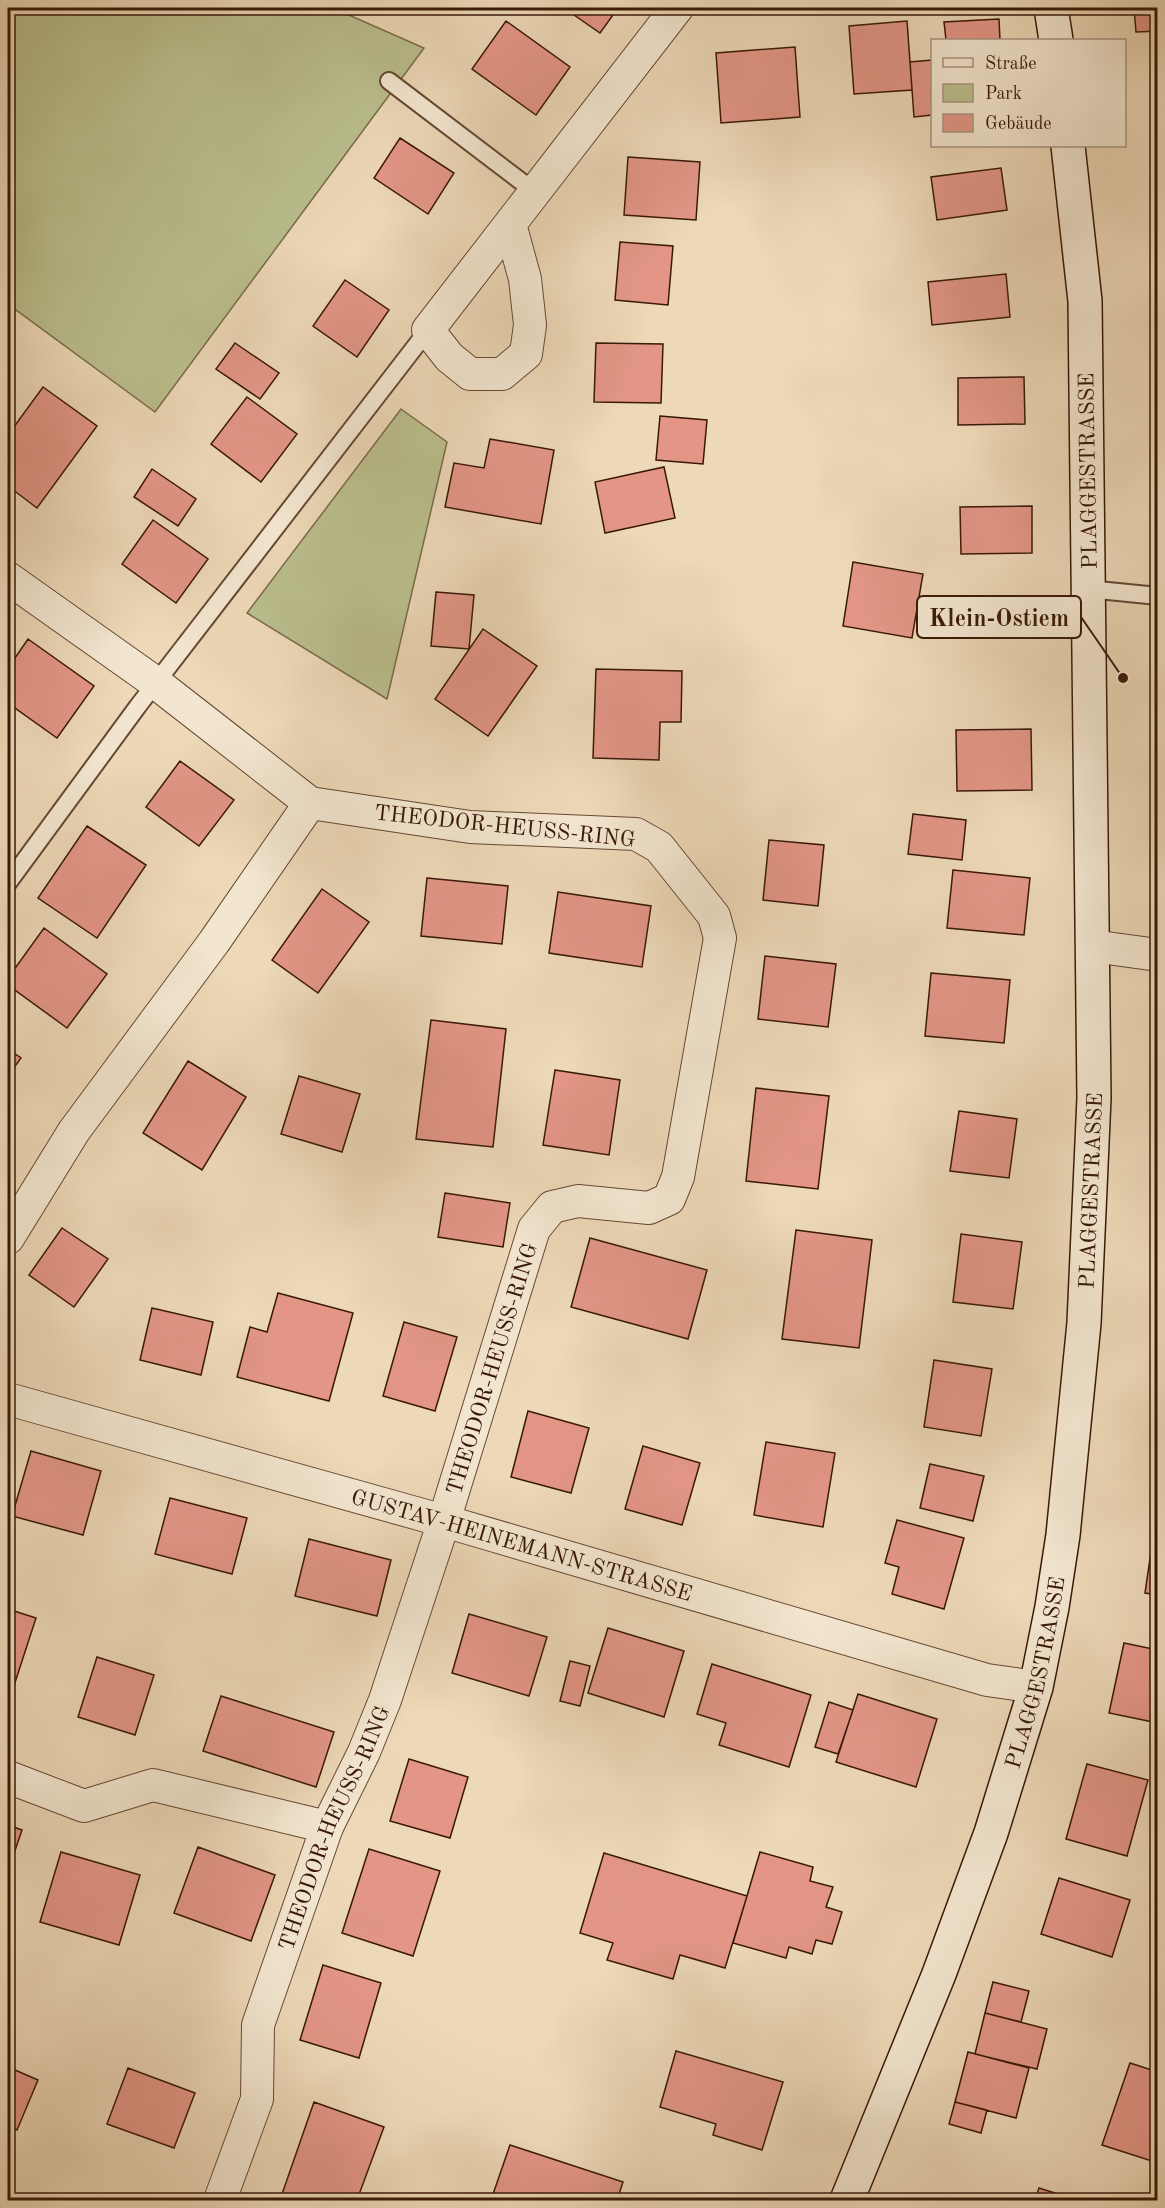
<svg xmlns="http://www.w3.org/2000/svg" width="1165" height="2208" font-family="'Old Standard TT',serif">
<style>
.green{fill:#babe8d;stroke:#7a6b4a;stroke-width:1.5}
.building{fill:#e39686;stroke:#391807;stroke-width:1.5}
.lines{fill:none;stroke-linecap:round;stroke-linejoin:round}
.lane-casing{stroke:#664833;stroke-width:20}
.street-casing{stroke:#664833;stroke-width:34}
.secondary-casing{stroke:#391807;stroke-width:36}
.lane{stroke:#f3e6d0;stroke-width:16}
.street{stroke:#f3e6d0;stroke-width:32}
.secondary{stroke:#f3e6d0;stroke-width:33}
.labels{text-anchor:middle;stroke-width:4.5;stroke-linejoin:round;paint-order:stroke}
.street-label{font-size:22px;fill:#391807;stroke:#f3e6d0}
.leader{fill:none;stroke:#391807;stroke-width:2}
.callout-dot{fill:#391807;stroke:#f3e6d0;stroke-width:2}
.callout{fill:#f3e6d0;stroke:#391807;stroke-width:2}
.callout-label{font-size:24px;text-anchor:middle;font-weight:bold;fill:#391807}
</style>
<rect width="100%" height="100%" fill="#edd8b7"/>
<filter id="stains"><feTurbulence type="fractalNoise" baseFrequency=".00333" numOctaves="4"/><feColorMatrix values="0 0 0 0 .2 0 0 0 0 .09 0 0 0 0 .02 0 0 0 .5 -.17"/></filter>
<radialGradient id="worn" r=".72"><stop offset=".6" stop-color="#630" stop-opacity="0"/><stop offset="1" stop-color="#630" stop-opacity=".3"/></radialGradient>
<path class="green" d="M 8,8 L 333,8 L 424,48 L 155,412 L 8,304 Z
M 401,409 L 447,442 L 387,699 L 247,613 Z"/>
<path class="building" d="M 564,8 L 618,8 L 600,33 Z
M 1134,8 L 1158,8 L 1158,31 L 1136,32 Z
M 999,19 L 1000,40 L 946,40 L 944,22 Z
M 506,21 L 570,67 L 536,115 L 472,69 Z
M 907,21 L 912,90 L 854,94 L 849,26 Z
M 795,47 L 800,117 L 721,123 L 716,53 Z
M 932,60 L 932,115 L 914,117 L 910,62 Z
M 400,138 L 454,173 L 428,214 L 374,178 Z
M 628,157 L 700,162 L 696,220 L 624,215 Z
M 1001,168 L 1007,210 L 937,220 L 931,177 Z
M 620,242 L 673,246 L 668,305 L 615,300 Z
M 1006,274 L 1010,317 L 932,325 L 928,282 Z
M 345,280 L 389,310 L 357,357 L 313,326 Z
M 235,343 L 279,373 L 260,399 L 216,369 Z
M 596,343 L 663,344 L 661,403 L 594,402 Z
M 1024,377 L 1025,424 L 958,425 L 958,378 Z
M 43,387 L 97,426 L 37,508 L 8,486 L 8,435 Z
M 247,397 L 297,434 L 261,482 L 211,444 Z
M 660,416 L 707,420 L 703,464 L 656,460 Z
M 490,439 L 554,450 L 541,524 L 445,507 L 454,463 L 484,468 Z
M 664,467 L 675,518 L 605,533 L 595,482 Z
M 152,469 L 196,499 L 178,526 L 134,497 Z
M 1032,506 L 1032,553 L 961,554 L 960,507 Z
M 153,520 L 208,559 L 176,603 L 122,564 Z
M 853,562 L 923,574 L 912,638 L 843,626 Z
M 436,592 L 474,595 L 469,649 L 431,646 Z
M 483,629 L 537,666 L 488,736 L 435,699 Z
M 28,639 L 94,686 L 57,738 L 8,703 L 8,668 Z
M 596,669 L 682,671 L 681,722 L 660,722 L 659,760 L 593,758 Z
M 1031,729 L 1032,790 L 957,791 L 956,730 Z
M 180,761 L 234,800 L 199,846 L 146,807 Z
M 1158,768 L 1158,812 L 1152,811 Z
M 913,814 L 966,820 L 962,860 L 908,854 Z
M 87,826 L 146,865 L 97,938 L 38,898 Z
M 769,840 L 824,845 L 818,906 L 763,900 Z
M 953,870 L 1030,878 L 1024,935 L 947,928 Z
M 427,878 L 508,886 L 502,944 L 421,936 Z
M 322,889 L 369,922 L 318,993 L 272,960 Z
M 558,892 L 651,906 L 642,967 L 549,953 Z
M 44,928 L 107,974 L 67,1028 L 8,985 L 8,978 Z
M 765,956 L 836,964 L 828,1027 L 758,1019 Z
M 931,973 L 1010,980 L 1004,1043 L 925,1036 Z
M 431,1020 L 506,1029 L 493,1147 L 416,1139 Z
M 8,1049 L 21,1058 L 8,1076 Z
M 188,1061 L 246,1097 L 202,1170 L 143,1133 Z
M 555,1070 L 620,1080 L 609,1155 L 543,1145 Z
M 299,1076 L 360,1094 L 342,1152 L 281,1134 Z
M 756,1088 L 829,1096 L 818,1189 L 746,1181 Z
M 959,1111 L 1017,1119 L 1009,1178 L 950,1171 Z
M 445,1193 L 510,1203 L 503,1247 L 438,1237 Z
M 62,1228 L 108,1259 L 74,1307 L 29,1275 Z
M 796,1230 L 872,1240 L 859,1348 L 782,1339 Z
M 961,1234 L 1022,1242 L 1013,1309 L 953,1302 Z
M 590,1238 L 707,1270 L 688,1339 L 571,1307 Z
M 278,1293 L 353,1313 L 329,1401 L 237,1377 L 250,1327 L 267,1332 Z
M 152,1308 L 213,1322 L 201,1375 L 140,1360 Z
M 404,1322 L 457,1337 L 435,1411 L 383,1396 Z
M 934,1360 L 992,1369 L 981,1436 L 924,1427 Z
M 528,1411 L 589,1428 L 571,1493 L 511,1477 Z
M 766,1442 L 835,1453 L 823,1527 L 754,1515 Z
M 643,1446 L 700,1463 L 682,1525 L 625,1509 Z
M 31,1451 L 101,1471 L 83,1535 L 12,1516 Z
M 930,1464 L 984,1476 L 973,1521 L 920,1508 Z
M 170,1498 L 247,1518 L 232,1574 L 155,1554 Z
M 1158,1503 L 1158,1595 L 1145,1593 Z
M 897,1520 L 964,1538 L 944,1609 L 892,1594 L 899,1567 L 885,1563 Z
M 309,1539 L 391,1560 L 377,1616 L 295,1596 Z
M 8,1609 L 36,1618 L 8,1704 Z
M 469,1614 L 547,1637 L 529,1696 L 452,1673 Z
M 608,1628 L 684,1651 L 664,1717 L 588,1693 Z
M 1124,1643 L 1158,1650 L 1158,1723 L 1109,1713 Z
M 97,1657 L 154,1675 L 135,1735 L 78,1717 Z
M 570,1661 L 590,1666 L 580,1706 L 560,1701 Z
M 712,1664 L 811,1695 L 789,1767 L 719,1745 L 726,1723 L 697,1714 Z
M 858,1694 L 937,1719 L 916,1787 L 836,1762 Z
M 221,1696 L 334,1732 L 316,1787 L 203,1751 Z
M 829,1702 L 853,1710 L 838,1754 L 815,1747 Z
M 409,1759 L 468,1777 L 450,1838 L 390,1821 Z
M 1087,1764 L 1148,1780 L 1127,1856 L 1066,1839 Z
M 8,1825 L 22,1830 L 8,1871 Z
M 198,1847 L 275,1875 L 251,1941 L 174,1913 Z
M 369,1849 L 440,1871 L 413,1956 L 342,1933 Z
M 61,1852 L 140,1875 L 119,1945 L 40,1922 Z
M 760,1852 L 813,1867 L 810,1881 L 833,1887 L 826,1907 L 842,1912 L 832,1944 L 816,1940 L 812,1954 L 789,1947 L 786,1958 L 733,1943 Z
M 604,1853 L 747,1896 L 725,1968 L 680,1955 L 673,1979 L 607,1960 L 613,1943 L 580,1933 Z
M 1059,1878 L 1130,1900 L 1112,1957 L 1041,1934 Z
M 323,1965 L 381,1983 L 359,2058 L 300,2040 Z
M 993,1982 L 1029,1991 L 1021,2022 L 985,2013 Z
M 985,2013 L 1047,2029 L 1037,2069 L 975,2054 Z
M 676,2051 L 783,2082 L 762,2150 L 713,2135 L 716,2124 L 660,2107 Z
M 968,2052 L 1029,2068 L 1016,2118 L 955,2102 Z
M 1130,2063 L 1158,2072 L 1158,2163 L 1102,2145 Z
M 8,2067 L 38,2080 L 17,2130 L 8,2125 Z
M 128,2068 L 195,2093 L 174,2148 L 107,2124 Z
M 314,2102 L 384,2127 L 357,2200 L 290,2200 L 281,2197 Z
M 955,2102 L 987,2110 L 981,2133 L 949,2124 Z
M 510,2145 L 623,2182 L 617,2200 L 491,2200 Z
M 1039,2188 L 1077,2200 L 1035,2200 Z"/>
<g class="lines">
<defs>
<path id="lane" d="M 389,81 L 535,192
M 1088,589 L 1158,596
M 8,883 L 138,706 L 428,330"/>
<g id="street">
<path d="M 510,224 L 525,279 L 530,325 L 526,354 L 502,374 L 470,374 L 449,357 L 428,330 L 677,8"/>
<path d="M 8,578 L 156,683 L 310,803 L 214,942 L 74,1131 L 8,1238"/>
<path d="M 1092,946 L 1158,955"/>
<path id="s1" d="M 8,1399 L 444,1521 L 987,1680 L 1036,1687"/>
<path d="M 8,1777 L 84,1806 L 153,1785 L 327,1827"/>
<path id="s2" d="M 220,2200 L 257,2099 L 258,2025 L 327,1827 L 364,1752 L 385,1700 L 444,1521 L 534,1229 L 552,1207 L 578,1201 L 649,1208 L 669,1199 L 678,1177 L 720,938 L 714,916 L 659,847 L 636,834 L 470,827 L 310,803"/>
</g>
<g id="secondary">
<path d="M 1051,8 L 1056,40"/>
<path id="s3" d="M 847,2200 L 939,1974 L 991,1833 L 1036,1687 L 1052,1607 L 1063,1535 L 1084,1323 L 1094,1098 L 1085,301 L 1068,146"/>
</g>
</defs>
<use href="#lane" class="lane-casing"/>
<use href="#street" class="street-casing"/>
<use href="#secondary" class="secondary-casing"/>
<use href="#lane" class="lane"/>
<use href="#street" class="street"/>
<use href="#secondary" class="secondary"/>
</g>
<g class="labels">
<g class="street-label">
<text transform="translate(1087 471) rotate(-91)" y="8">PLAGGESTRASSE</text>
<text transform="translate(505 825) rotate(6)" y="8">THEODOR-HEUSS-RING</text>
<text dy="8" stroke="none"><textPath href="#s3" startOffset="1047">PLAGGESTRASSE</textPath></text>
<text dy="8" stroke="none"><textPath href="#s2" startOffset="879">THEODOR-HEUSS-RING</textPath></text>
<text dy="8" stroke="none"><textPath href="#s1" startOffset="534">GUSTAV-HEINEMANN-STRASSE</textPath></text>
<text dy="8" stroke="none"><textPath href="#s3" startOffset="561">PLAGGESTRASSE</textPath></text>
<text dy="8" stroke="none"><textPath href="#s2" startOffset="393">THEODOR-HEUSS-RING</textPath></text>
</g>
</g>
<path class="leader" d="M1123 678L1081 617"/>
<circle class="callout-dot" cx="1123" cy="678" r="6"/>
<rect class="callout" x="917" y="596" width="164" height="42" rx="6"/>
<g class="callout-label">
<text x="999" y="626">Klein-Ostiem</text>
</g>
<rect width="1165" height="2208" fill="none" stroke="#edd8b7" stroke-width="30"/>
<rect x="9" y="9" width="1147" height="2190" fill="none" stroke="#391807" stroke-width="3"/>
<rect x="15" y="15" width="1135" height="2178" fill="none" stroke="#391807" stroke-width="1.5"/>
<rect x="931" y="39" width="195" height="108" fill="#f3e6d0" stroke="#a99480" stroke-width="1.5"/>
<rect x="943" y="58" width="30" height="9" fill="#f3e6d0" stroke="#a99480" stroke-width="1.5"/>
<text x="985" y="69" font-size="18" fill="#391807">Straße</text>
<rect x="943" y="84" width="30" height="18" fill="#babe8d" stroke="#a99480" stroke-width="1.5"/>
<text x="985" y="99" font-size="18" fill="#391807">Park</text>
<rect x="943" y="114" width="30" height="18" fill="#e39686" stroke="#a99480" stroke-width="1.5"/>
<text x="985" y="129" font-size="18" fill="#391807">Gebäude</text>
<rect width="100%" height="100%" filter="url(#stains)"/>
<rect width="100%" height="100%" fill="url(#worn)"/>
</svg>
